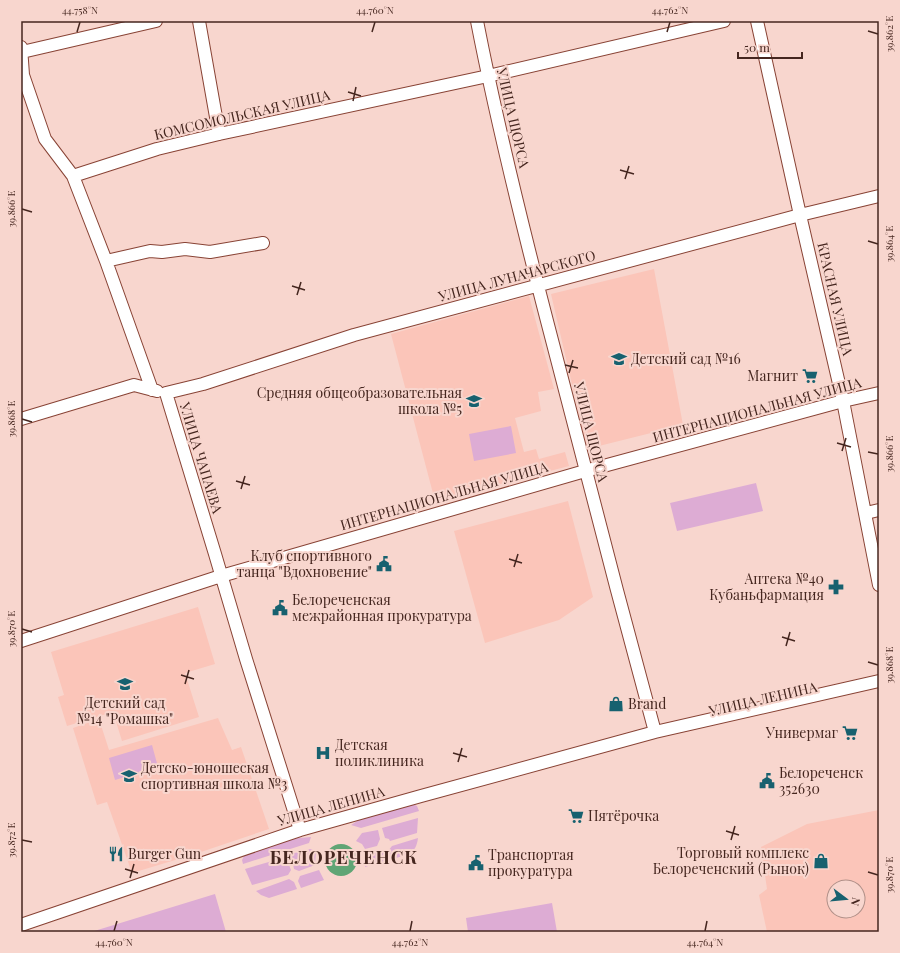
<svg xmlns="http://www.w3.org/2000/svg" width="900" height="953" font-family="'Playfair Display',serif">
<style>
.built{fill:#fbc5b9;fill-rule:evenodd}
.green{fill:#ddacd4}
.water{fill:#60a575}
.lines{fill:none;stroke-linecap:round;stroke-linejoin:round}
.minor-casing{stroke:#884335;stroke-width:14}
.minor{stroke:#fff;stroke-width:12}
.ticks{fill:none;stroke:#45261f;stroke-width:1.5}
.labels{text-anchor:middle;stroke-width:4;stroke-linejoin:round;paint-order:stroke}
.street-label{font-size:14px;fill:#45261f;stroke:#f8d6ce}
.poi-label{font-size:14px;fill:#45261f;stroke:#f8d6ce;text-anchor:start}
.district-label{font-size:18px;font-weight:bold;letter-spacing:1px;fill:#45261f;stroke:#f8d6ce}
.neatline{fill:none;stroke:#45261f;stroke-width:1.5}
.ticks-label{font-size:10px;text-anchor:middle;fill:#45261f}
</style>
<rect width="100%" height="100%" fill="#f8d6ce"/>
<path class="built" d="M 654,269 L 683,425 L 587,449 L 551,294 Z
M 529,296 L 554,389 L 538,392 L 541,411 L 515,418 L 524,452 L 536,449 L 539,459 L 565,452 L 569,466 L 435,501 L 391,334 Z
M 568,501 L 593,597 L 559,620 L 485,643 L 454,531 Z
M 198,607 L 215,664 L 185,673 L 199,717 L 122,741 L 113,712 L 67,726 L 58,697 L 64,695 L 51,652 Z
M 218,718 L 232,750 L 241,747 L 269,829 L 195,854 L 132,873 L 107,802 L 97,805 L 73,728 L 99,719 L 109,750 Z
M 879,810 L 879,932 L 767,932 L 759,895 L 767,889 L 761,847 L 807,824 ZM 834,887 L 858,887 L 858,911 L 834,911 Z"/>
<path class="green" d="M 511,426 L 516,453 L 474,461 L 469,434 Z
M 756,483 L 763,511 L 677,531 L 670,503 Z
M 152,745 L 158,767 L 115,780 L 109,758 Z
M 411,803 L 417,806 L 419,811 L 361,828 L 351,825 L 365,816 Z
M 418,818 L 417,833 L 390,841 L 389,839 L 385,838 L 382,828 Z
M 378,830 L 380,839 L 377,846 L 365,849 L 362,844 L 356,841 L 362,833 Z
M 311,837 L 309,843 L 243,864 L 242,860 L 245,854 L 288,839 Z
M 418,838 C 416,855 406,855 392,859 L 388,851 L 392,846 Z
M 310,849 L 316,851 L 315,865 L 299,871 L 294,869 L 291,854 Z
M 379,850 L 385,852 L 387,860 L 365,867 L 366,856 Z
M 286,857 L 291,870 L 288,875 L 252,885 L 245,869 Z
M 319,870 L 324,880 L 301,888 L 298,881 L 300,876 Z
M 289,879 L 294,882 L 297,889 L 269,898 L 261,895 L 256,891 Z
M 215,894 L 226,932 L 91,932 Z
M 552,903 L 557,932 L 468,932 L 466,918 Z"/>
<path class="water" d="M325 860a16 16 0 1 1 32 0a16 16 0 1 1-32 0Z"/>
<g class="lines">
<defs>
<path id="minor" d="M 199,21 L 219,134
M 477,21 C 498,129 525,237 553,344 C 586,473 620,603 655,732
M 757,21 L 800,215 L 843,401 L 879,585
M 21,47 L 23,75 L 45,139 L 73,176 L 106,261 L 152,390
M 22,52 L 156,21
M 73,176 L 157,149 L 219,134 L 488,76 L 724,21
M 106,261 L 150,251 L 162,252 L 185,249 L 210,252 L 263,243
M 166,393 L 203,384 L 354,335 L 800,215 L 879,196
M 166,393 L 215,554 L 246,659 L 300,830
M 21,419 L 134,385 L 157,391
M 866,513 L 879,510
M 21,641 L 221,576 L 280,559 L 585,471 L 843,401 L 879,393
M 21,925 L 300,830 L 421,796 L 655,732 L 879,681"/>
</defs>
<use href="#minor" class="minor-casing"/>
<use href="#minor" class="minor"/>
</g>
<path class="ticks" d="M 868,31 L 878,34M 77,32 L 80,22M 372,32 L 375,22M 667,32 L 670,22M 348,92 L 361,96M 353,101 L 356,87M 620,170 L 634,174M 625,179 L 629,166M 22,209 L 32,212M 868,241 L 878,244M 292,286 L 305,290M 297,295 L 301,282M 565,365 L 578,368M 569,373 L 573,360M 22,419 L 32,422M 837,443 L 851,447M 842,451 L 846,438M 868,452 L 878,454M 236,481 L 250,485M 241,489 L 245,476M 509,559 L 522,563M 514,567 L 518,554M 22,629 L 32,632M 782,637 L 795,641M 786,646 L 790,632M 868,662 L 878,665M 181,675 L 194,679M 185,684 L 189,670M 453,753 L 467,757M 458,762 L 462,748M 726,831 L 739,835M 22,840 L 32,842M 731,840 L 735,826M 125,869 L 138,873M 868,872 L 878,875M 130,878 L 134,864M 114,931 L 117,921M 410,931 L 412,921M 705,931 L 707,921"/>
<defs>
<symbol id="school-bare" viewBox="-9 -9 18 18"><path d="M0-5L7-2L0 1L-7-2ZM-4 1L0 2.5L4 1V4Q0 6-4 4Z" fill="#17616f" stroke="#f8d6ce" stroke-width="2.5" paint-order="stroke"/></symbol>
<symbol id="supermarket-bare" viewBox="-9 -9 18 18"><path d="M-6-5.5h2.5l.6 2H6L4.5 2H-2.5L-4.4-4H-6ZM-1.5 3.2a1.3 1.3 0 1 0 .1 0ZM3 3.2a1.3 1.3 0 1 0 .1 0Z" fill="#17616f" stroke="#f8d6ce" stroke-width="2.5" paint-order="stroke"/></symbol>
<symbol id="civic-bare" viewBox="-9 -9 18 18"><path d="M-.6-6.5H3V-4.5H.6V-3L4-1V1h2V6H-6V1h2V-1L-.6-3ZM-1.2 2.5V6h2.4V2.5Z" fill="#17616f" stroke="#f8d6ce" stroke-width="2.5" paint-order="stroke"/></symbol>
<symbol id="pharmacy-bare" viewBox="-9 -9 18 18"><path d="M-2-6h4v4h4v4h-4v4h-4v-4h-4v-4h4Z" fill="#17616f" stroke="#f8d6ce" stroke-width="2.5" paint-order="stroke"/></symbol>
<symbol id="shop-bare" viewBox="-9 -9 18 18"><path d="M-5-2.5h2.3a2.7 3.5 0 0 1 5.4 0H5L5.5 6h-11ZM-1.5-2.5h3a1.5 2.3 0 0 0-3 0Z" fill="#17616f" stroke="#f8d6ce" stroke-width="2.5" paint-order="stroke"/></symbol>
<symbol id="hospital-bare" viewBox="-9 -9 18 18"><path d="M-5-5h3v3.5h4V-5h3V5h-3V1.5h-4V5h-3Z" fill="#17616f" stroke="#f8d6ce" stroke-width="2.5" paint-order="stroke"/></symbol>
<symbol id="restaurant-bare" viewBox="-9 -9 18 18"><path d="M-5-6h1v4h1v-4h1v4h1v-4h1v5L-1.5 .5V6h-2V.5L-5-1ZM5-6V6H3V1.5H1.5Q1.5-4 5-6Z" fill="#17616f" stroke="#f8d6ce" stroke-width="2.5" paint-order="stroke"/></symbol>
</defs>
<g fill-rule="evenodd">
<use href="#school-bare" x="608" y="348" width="22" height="22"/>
<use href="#supermarket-bare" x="799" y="365" width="22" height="22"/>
<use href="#school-bare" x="463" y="390" width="22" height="22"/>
<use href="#civic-bare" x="373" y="553" width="22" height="22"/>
<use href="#pharmacy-bare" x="825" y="576" width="22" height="22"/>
<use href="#civic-bare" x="269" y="597" width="22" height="22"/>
<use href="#school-bare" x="114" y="673" width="22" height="22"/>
<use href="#shop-bare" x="605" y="693" width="22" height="22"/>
<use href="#supermarket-bare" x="839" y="722" width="22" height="22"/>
<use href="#hospital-bare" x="312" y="742" width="22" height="22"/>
<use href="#school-bare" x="118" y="765" width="22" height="22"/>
<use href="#civic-bare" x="756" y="770" width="22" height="22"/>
<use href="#supermarket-bare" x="565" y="805" width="22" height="22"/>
<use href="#restaurant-bare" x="105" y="843" width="22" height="22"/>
<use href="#shop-bare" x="810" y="850" width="22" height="22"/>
<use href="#civic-bare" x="465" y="852" width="22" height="22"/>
</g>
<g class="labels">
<g class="street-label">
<text transform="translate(242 115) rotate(-13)" y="5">КОМСОМОЛЬСКАЯ УЛИЦА</text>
<text transform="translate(513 118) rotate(77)" y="5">УЛИЦА ЩОРСА</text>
<text transform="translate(517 276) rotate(-15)" y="5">УЛИЦА ЛУНАЧАРСКОГО</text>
<text transform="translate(835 299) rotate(77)" y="5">КРАСНАЯ УЛИЦА</text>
<text transform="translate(757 410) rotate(-15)" y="5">ИНТЕРНАЦИОНАЛЬНАЯ УЛИЦА</text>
<text transform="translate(591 432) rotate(76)" y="5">УЛИЦА ЩОРСА</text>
<text transform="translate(201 458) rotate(73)" y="5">УЛИЦА ЧАПАЕВА</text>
<text transform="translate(444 496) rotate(-16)" y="5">ИНТЕРНАЦИОНАЛЬНАЯ УЛИЦА</text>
<text transform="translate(763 699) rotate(-13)" y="5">УЛИЦА ЛЕНИНА</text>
<text transform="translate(331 806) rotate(-16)" y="5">УЛИЦА ЛЕНИНА</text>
</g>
<g class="poi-label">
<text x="631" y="364">Детский сад №16</text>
<text x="798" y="381" text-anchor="end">Магнит</text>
<text x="462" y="398" text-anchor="end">Средняя общеобразовательная<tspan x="462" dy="16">школа №5</tspan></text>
<text x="372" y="561" text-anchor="end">Клуб спортивного<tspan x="372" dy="16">танца "Вдохновение"</tspan></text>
<text x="824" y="584" text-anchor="end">Аптека №40<tspan x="824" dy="16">Кубаньфармация</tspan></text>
<text x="292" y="605">Белореченская<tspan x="292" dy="16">межрайонная прокуратура</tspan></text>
<text x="125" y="708" text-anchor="middle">Детский сад<tspan x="125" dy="16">№14 "Ромашка"</tspan></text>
<text x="628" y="709">Brand</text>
<text x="838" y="738" text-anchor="end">Универмаг</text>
<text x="335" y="750">Детская<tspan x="335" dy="16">поликлиника</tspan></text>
<text x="141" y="773">Детско-юношеская<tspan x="141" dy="16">спортивная школа №3</tspan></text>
<text x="779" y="778">Белореченск<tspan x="779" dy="16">352630</tspan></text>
<text x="588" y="821">Пятёрочка</text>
<text x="809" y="858" text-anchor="end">Торговый комплекс<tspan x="809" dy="16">Белореченский (Рынок)</tspan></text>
<text x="128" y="859">Burger Gun</text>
<text x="488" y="860">Транспортая<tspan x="488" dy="16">прокуратура</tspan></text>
</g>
<g class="district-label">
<text x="344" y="864">БЕЛОРЕЧЕНСК</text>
</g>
</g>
<rect width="900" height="953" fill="none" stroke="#f8d6ce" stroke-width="44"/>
<g transform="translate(846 899) rotate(106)"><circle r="19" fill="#f8d6ce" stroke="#b09088"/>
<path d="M0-3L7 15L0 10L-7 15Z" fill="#17616f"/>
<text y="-6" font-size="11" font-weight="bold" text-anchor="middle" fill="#45261f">N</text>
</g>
<path d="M738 52v6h64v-6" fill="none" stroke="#45261f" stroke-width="2"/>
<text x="744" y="52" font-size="12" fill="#45261f" stroke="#f8d6ce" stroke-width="3" paint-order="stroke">50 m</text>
<rect x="22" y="22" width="856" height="909" class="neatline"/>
<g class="ticks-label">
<text x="80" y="14">44.758°N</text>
<text x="375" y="14">44.760°N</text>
<text x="670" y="14">44.762°N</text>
<text transform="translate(889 34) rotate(-90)" y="4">39.862°E</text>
<text transform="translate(11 209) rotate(-90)" y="4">39.866°E</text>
<text transform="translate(889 244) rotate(-90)" y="4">39.864°E</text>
<text transform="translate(11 419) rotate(-90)" y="4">39.868°E</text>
<text transform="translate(889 454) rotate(-90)" y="4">39.866°E</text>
<text transform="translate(11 629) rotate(-90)" y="4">39.870°E</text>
<text transform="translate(889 665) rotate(-90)" y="4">39.868°E</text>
<text transform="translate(11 840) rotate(-90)" y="4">39.872°E</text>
<text transform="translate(889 875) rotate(-90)" y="4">39.870°E</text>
<text x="114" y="946">44.760°N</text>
<text x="410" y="946">44.762°N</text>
<text x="705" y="946">44.764°N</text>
</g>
</svg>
